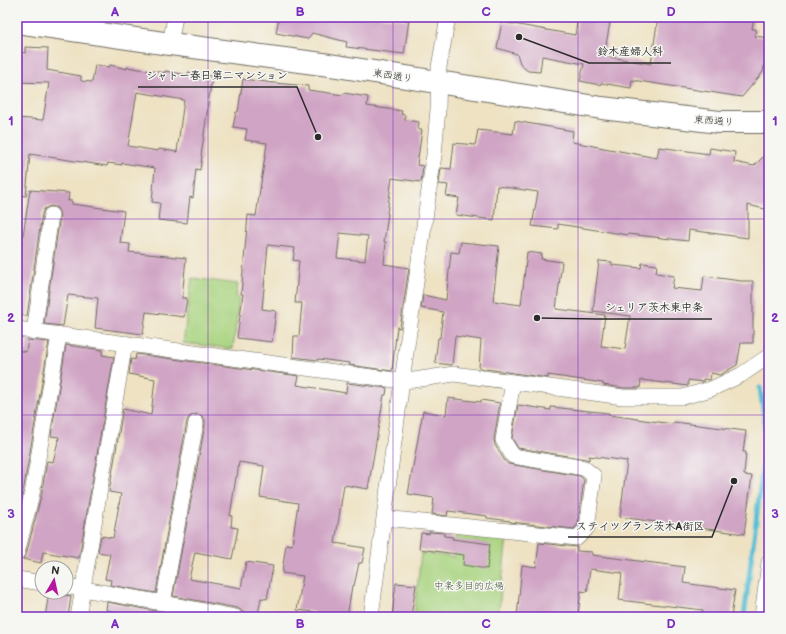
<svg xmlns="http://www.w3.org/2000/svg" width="786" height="634" font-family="'Balsamiq Sans','Klee One',sans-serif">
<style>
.green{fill:#a8d37f;stroke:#6a7f55}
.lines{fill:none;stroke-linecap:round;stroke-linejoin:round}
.stream{stroke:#59bfd6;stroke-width:5}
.building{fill:#d0a4c5;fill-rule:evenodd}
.street-casing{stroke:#6f6b60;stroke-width:16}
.secondary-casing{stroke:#6f6b60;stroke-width:24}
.street{stroke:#fff;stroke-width:15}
.secondary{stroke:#fff;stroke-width:22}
.grid{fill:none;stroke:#7b2cbf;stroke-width:1;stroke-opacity:0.55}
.labels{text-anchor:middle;stroke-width:3;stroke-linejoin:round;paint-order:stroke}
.street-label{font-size:10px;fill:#2b2b2b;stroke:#f6f6f2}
.park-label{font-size:10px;fill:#4a5540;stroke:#f6f6f2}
.leader{fill:none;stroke:#2b2b2b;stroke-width:1.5}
.callout-dot{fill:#2b2b2b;stroke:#f6f6f2;stroke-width:1.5}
.callout-label{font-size:11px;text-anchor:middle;font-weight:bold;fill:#2b2b2b;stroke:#f6f6f2;stroke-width:3;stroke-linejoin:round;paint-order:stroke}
.neatline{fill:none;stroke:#7b2cbf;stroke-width:1.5}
.grid-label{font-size:13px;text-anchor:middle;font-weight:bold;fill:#7b2cbf}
</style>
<rect width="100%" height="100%" fill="#f6f6f2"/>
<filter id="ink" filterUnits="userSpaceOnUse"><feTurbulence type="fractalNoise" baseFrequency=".025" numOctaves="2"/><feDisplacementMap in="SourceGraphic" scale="8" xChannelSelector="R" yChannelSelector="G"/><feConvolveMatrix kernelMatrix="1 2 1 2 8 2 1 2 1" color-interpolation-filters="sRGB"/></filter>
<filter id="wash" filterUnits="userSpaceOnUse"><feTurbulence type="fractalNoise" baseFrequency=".012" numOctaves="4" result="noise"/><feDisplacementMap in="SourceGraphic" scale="16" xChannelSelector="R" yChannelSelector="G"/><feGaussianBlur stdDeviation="0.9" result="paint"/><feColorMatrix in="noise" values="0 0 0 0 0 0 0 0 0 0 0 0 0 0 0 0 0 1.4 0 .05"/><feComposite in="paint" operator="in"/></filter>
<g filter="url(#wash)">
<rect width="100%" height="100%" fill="#eee2c3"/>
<path class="green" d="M 192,278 L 238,284 L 236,297 L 239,298 L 233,349 L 183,343 Z
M 456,532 L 507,537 L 498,617 L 414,617 L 421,553 L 454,557 Z"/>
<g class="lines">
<path class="stream" d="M 744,617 L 765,449 L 765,423 L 760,388"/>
</g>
<g id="blocks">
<path class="building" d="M 279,17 L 382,17 L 409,20 L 404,54 L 346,47 L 347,42 L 312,33 L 308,39 L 276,33 Z
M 578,17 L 611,17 L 604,56 L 651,64 L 658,17 L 754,17 L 752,29 L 756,29 L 755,36 L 769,38 L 763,72 L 742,97 L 632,80 L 631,88 L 601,83 L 600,85 L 580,81 L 584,64 L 542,56 L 540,72 L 528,71 L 524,68 L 520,63 L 517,54 L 497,48 L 502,22 L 575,35 Z
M 25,47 L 48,48 L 47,70 L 81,76 L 81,81 L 92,82 L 95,65 L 109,67 L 110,65 L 127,69 L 127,67 L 165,73 L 165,71 L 188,75 L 188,72 L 212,76 L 201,156 L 202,156 L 200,170 L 196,169 L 193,198 L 190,197 L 187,223 L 158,220 L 160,203 L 152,202 L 155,168 L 122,163 L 122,165 L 108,163 L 107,166 L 30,154 L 26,196 L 17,195 L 17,118 L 43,120 L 49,83 L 17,82 L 17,52 L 25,53 ZM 137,92 L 184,100 L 177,152 L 159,149 L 158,151 L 128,146 Z
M 243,79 L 274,83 L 308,86 L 308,90 L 343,95 L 344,93 L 368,97 L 367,106 L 402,111 L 401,114 L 405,115 L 405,120 L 419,122 L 418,130 L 422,130 L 417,165 L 423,166 L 421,182 L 392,178 L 387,213 L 388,214 L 384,242 L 386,242 L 384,264 L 409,268 L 400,328 L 397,327 L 392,371 L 349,365 L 350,363 L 318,359 L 318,360 L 293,357 L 294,336 L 299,336 L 302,303 L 295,303 L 299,261 L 293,260 L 295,248 L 268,245 L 262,309 L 276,311 L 272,342 L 237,338 L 243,294 L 241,294 L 248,215 L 256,216 L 267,143 L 245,140 L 247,129 L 233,127 L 236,112 L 238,112 ZM 340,233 L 368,236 L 365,261 L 337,258 Z
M 515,121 L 573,131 L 572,142 L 657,158 L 659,147 L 709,154 L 710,148 L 735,152 L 734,162 L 754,166 L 769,151 L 769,210 L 748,205 L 748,238 L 689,230 L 688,241 L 628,234 L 628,235 L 558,224 L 558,229 L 532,226 L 538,192 L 497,186 L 494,220 L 456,215 L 459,198 L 446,196 L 448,185 L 439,184 L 441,168 L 451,169 L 454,143 L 475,145 L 478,130 L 513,134 Z
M 30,190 L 69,193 L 68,201 L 72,201 L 72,204 L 124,211 L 120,243 L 130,244 L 129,252 L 186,258 L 182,298 L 187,298 L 184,317 L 146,312 L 143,334 L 95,328 L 98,298 L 68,295 L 63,326 L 44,324 L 60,216 L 59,212 L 57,208 L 52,206 L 48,207 L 44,209 L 42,214 L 27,316 L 17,315 L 17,274 Z
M 461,242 L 499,246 L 493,301 L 521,305 L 527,252 L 542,254 L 541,259 L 562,262 L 556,309 L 605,315 L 601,346 L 625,349 L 630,316 L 593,311 L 599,261 L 612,262 L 612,265 L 641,268 L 642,263 L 657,265 L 656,273 L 674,276 L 672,288 L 702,291 L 704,276 L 741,281 L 753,281 L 753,343 L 741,343 L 737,365 L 720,375 L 711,373 L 710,380 L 703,379 L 703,382 L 688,380 L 688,386 L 641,380 L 640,388 L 624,388 L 603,385 L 603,383 L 548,375 L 548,378 L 479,368 L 481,340 L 455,336 L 452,365 L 435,363 L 438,338 L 440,338 L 443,312 L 421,308 L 423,295 L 446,300 L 451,252 L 459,253 Z
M 28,340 L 49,342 L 23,492 L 18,514 L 17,513 L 17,350 L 26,352 Z
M 66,345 L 103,350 L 102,355 L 114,357 L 79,558 L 43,552 L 41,563 L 23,559 L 26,555 L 41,496 L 47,461 L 53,462 L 59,437 L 51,436 Z
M 136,354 L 299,376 L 297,385 L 346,393 L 347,383 L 387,388 L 386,395 L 384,395 L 368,489 L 344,485 L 335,543 L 365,548 L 362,563 L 359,563 L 354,586 L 352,586 L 347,617 L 340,617 L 327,615 L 327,617 L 313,617 L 314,612 L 297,610 L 303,576 L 282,573 L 286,544 L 292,545 L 298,503 L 260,497 L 264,466 L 239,462 L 237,477 L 236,477 L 230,516 L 232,516 L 231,527 L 238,528 L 232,559 L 195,552 L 189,579 L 241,588 L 246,562 L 273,566 L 267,599 L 261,598 L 258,615 L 242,612 L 241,610 L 237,608 L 173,596 L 205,425 L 205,420 L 202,416 L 197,414 L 193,415 L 189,417 L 187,421 L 156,593 L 110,585 L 111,580 L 105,579 L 110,554 L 98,552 L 101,536 L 113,538 L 121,494 L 109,492 L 123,409 L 151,415 L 155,379 L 129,374 L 131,359 L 135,360 Z
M 448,398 L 481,402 L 481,400 L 500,403 L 494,439 L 495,445 L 505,461 L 508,464 L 580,476 L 584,480 L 578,524 L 574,529 L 510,522 L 510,521 L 487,518 L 487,516 L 448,511 L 447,516 L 432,514 L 434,498 L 408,494 L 423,411 L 446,415 Z
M 518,405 L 551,410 L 551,407 L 589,411 L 609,413 L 609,415 L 673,424 L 674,422 L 746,431 L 743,452 L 746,452 L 744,475 L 752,476 L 744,534 L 620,517 L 627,461 L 589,456 L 589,460 L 586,459 L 518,448 L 512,438 Z
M 429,532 L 444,533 L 444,536 L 453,537 L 452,539 L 490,544 L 487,569 L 463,565 L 464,555 L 419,549 L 421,533 L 429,534 Z
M 539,543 L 577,547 L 577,551 L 592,552 L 592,555 L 685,567 L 683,583 L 735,590 L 731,617 L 702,617 L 703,610 L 619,600 L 622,573 L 590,569 L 587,592 L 581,591 L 578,617 L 517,617 L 522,565 L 536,567 Z
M 396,583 L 416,585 L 411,617 L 392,617 Z
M 49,592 L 60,592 L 64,595 L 71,596 L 68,617 L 45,617 Z
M 107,602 L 188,617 L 115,617 L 116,612 L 106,610 Z"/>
</g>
</g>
<g filter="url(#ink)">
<use href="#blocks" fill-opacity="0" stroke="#6f6b60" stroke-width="1"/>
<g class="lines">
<defs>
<path id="street" d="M 170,44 L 175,17
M 17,329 L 402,381 L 414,380 L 454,374 L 623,397 L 683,397 L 711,389 L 741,375 L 769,356
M 34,332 L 51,215
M 384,518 L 577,538 L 587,528 L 594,476 L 584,468 L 513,456 L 503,440 L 513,382
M 17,553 L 32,494 L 59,335
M 17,579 L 42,583
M 66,586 L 163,603 L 235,617
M 163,603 L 196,423
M 78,617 L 125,343
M 371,617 L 402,381 L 434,155 L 438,109 L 439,67 L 448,17
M 762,617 L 769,562"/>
<path id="secondary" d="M 17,22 L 163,43 L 330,65 L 602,108 L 719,122 L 769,122"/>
</defs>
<use href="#street" class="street-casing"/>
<use href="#secondary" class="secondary-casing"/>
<use href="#street" class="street"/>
<use href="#secondary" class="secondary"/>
</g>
</g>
<path class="grid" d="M 208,17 L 208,617M 393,17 L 393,617M 578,17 L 578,617M 17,219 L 769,219M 17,415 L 769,415"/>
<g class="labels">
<g class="street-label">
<text transform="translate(393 75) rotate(9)" y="4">東西通り</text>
<text transform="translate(714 120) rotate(4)" y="4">東西通り</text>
</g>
<g class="park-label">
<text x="469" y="589">中条多目的広場</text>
</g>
</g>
<path class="leader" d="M519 37L589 63H671M318 137L297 87H138M537 318L597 319H712M734 481L712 537H568"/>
<g class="callout-dot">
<circle cx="519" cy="37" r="4"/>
<circle cx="318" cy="137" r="4"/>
<circle cx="537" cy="318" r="4"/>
<circle cx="734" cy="481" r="4"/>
</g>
<g class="callout-label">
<text x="630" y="55">鈴木産婦人科</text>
<text x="217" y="79">シャトー春日第二マンション</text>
<text x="654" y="311">シェリア茨木東中条</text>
<text x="640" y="530">ステイツグラン茨木A街区</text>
</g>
<rect width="786" height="634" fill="none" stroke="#f6f6f2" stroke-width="44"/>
<g transform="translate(54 580) rotate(9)"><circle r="19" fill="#f6f6f2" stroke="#a5a5a2"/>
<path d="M0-3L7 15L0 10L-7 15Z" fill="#b5179e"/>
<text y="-6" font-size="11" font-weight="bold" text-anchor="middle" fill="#2b2b2b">N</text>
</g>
<rect x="22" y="22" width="742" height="590" class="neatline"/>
<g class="grid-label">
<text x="115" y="16">A</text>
<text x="300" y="16">B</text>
<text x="486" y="16">C</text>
<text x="671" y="16">D</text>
<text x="11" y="125">1</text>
<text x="775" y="125">1</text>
<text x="11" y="322">2</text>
<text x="775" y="322">2</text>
<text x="11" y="518">3</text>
<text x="775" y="518">3</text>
<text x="115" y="628">A</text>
<text x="300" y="628">B</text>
<text x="486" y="628">C</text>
<text x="671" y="628">D</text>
</g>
</svg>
